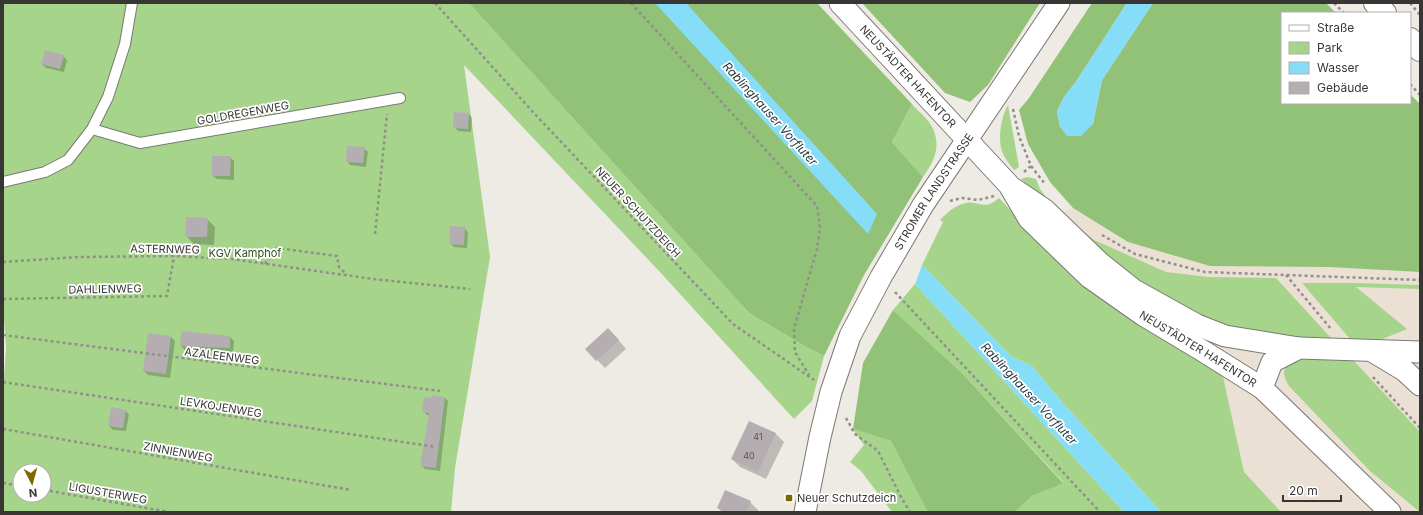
<svg xmlns="http://www.w3.org/2000/svg" width="1423" height="515" font-family="Inter,sans-serif">
<style>
.built{fill:#eae1d4}
.green{fill:#a5d48a;fill-rule:evenodd}
.forest{fill:#92c277}
.water{fill:#86ddf7}
.shadow{fill:#0003}
.building{fill:#b4aeb2}
.lines{fill:none;stroke-linecap:round;stroke-linejoin:round}
.service-casing{stroke:#7c7973;stroke-width:12}
.minor-casing{stroke:#7c7973;stroke-width:23}
.tertiary-casing{stroke:#7c7973;stroke-width:24}
.path{stroke:#928f8b;stroke-width:2.5;stroke-dasharray:3 3;stroke-linecap:butt}
.service{stroke:#fff;stroke-width:10}
.minor{stroke:#fff;stroke-width:21}
.tertiary{stroke:#fff;stroke-width:22}
.poi-dot{fill:#7e6800;stroke:#fff;stroke-width:1.5}
.labels{text-anchor:middle;stroke-width:3.5;stroke-linejoin:round;paint-order:stroke}
.number-label{font-size:9px;fill:#575454}
.street-label{font-size:11px;fill:#383634;stroke:#fff}
.park-label{font-size:11px;fill:#2e4d1a;stroke:#fff}
.poi-label{font-size:11px;fill:#383634;stroke:#fff;text-anchor:start}
.water-label{font-size:12px;font-style:italic;fill:#1e3239;stroke:#fff}
</style>
<rect width="100%" height="100%" fill="#eeeae4"/>
<path class="built" d="M 1073,208 L 1128,242 L 1329,267 L 1420,272 L 1420,512 L 1263,512 L 1013,231 Z"/>
<path class="green" d="M 3,3 L 469,3 L 749,313 L 808,348 L 824,356 L 812,401 L 794,419 L 660,272 L 464,65 L 490,257 L 455,468 L 451,512 L 3,512 L 3,394 L 6,348 L 3,304 ZM 20,471 L 44,471 L 44,495 L 20,495 Z
M 912,104 C 918,111 927,118 931,125 C 942,144 935,161 923,177 L 892,142 Z
M 1008,105 L 1019,167 L 1014,170 C 1010,165 1006,160 1003,154 C 997,141 1001,116 1008,105 Z
M 1027,177 L 1036,179 L 1040,189 L 1054,208 L 1094,240 L 1166,272 L 1208,277 L 1276,278 L 1332,339 L 1275,338 L 1235,333 L 1177,308 L 1097,253 L 1021,179 Z
M 999,198 L 1045,247 L 1218,372 L 1223,377 L 1244,472 L 1281,512 L 1161,512 L 1061,401 L 1032,366 L 1012,357 L 922,265 L 943,222 L 940,220 C 948,212 955,205 966,203 C 980,200 983,212 999,198 Z
M 1302,283 L 1355,283 L 1420,285 L 1420,289 L 1356,287 L 1407,329 L 1375,342 L 1351,340 Z
M 915,284 L 1124,512 L 1015,512 L 1032,496 L 1063,482 L 962,373 L 893,310 Z
M 1298,359 L 1354,361 L 1420,432 L 1420,512 L 1370,471 L 1289,386 C 1280,371 1283,367 1298,359 Z
M 853,429 L 891,441 L 929,512 L 892,512 L 861,471 L 850,462 L 864,445 Z"/>
<path class="forest" d="M 469,3 L 817,3 L 912,104 L 892,142 L 923,177 L 864,275 L 824,356 L 808,348 L 749,313 Z
M 862,3 L 1040,3 L 988,85 L 970,102 L 945,93 Z
M 1092,3 L 1127,3 L 1075,83 L 1064,97 L 1057,111 L 1060,127 L 1093,124 L 1102,80 L 1153,3 L 1326,3 L 1336,13 L 1282,13 L 1282,103 L 1410,103 L 1410,94 L 1420,104 L 1420,272 L 1329,267 L 1210,266 L 1128,242 L 1073,208 L 1050,182 L 1028,144 L 1019,110 L 1029,98 Z
M 893,310 L 962,373 L 1063,483 L 1032,496 L 1015,512 L 929,512 L 927,510 L 891,441 L 853,429 L 863,363 Z"/>
<path class="water" d="M 655,3 L 686,3 L 877,214 L 868,234 Z
M 1127,3 L 1153,3 L 1102,80 L 1093,124 L 1081,136 L 1067,136 L 1060,127 L 1057,111 L 1064,97 L 1075,83 Z
M 922,265 L 1012,357 L 1032,366 L 1061,401 L 1161,512 L 1124,512 L 915,284 Z"/>
<path class="shadow" d="M 63,56 L 67,60 L 64,72 L 46,68 L 42,64 Z
M 469,114 L 472,118 L 471,132 L 458,131 L 454,127 Z
M 364,148 L 368,152 L 366,167 L 350,165 L 347,161 Z
M 230,157 L 234,161 L 234,180 L 217,179 L 213,176 Z
M 207,219 L 215,227 L 214,245 L 194,244 L 186,236 Z
M 464,228 L 468,232 L 467,248 L 454,247 L 450,243 Z
M 182,332 L 230,337 L 234,341 L 233,352 L 185,350 L 181,346 Z
M 149,334 L 171,337 L 175,341 L 170,378 L 148,375 L 144,371 Z
M 616,337 L 626,349 L 605,368 L 597,360 Z
M 444,397 L 448,401 L 440,471 L 425,469 L 422,466 L 429,416 L 427,415 L 423,411 Z
M 125,411 L 129,414 L 126,431 L 113,430 L 109,426 Z
M 749,422 L 776,434 L 784,442 L 766,479 L 740,467 L 732,459 Z
M 750,502 L 759,511 L 758,512 L 722,512 L 718,508 Z"/>
<path class="building" d="M 45,50 L 64,55 L 60,69 L 41,64 Z
M 454,112 L 469,113 L 468,129 L 453,128 Z
M 347,146 L 365,147 L 363,163 L 346,162 Z
M 212,156 L 231,156 L 230,176 L 212,176 Z
M 186,217 L 208,218 L 207,237 L 185,237 Z
M 450,226 L 465,227 L 464,245 L 449,244 Z
M 608,328 L 619,340 L 596,361 L 585,349 Z
M 182,331 L 230,336 L 230,348 L 180,346 Z
M 148,333 L 171,336 L 166,374 L 143,371 Z
M 432,395 L 445,397 L 436,468 L 420,466 L 429,413 L 422,412 L 424,397 L 431,398 Z
M 111,407 L 126,410 L 123,428 L 108,426 Z
M 749,421 L 776,433 L 758,472 L 731,459 Z
M 725,490 L 751,501 L 746,512 L 726,512 L 717,508 Z"/>
<g class="lines">
<defs>
<path id="service" d="M 92,129 L 140,143 L 400,98
M 3,182 L 45,172 L 68,160 L 92,129 L 108,97 L 125,44 L 132,3"/>
<g id="minor">
<path id="s1" d="M 840,3 L 1009,185 L 1029,219 L 1089,277 L 1143,315 L 1203,351 L 1262,388 L 1390,512"/>
<path d="M 1014,189 L 1045,210 L 1100,263 L 1134,290 L 1197,325 L 1225,336 L 1299,348 L 1420,352"/>
<path d="M 1372,351 L 1405,371 L 1420,385"/>
<path d="M 1262,388 L 1272,362 L 1299,348"/>
<path id="s2" d="M 805,512 L 820,437 L 831,392 L 850,336 L 881,277 L 923,205 L 1059,3"/>
</g>
<path id="tertiary" d="M 1375,3 L 1385,13
M 1410,39 L 1420,50"/>
</defs>
<use href="#service" class="service-casing"/>
<use href="#minor" class="minor-casing"/>
<use href="#tertiary" class="tertiary-casing"/>
<path class="path" d="M 435,3 L 532,111 L 733,324 L 814,380
M 631,3 L 817,206 L 820,227 L 817,249 L 794,329 L 795,352 L 809,375
M 1334,3 L 1344,13
M 1410,3 L 1420,15
M 1410,84 L 1420,95
M 1013,109 L 1019,136 L 1031,166 L 1045,184
M 1024,172 L 1031,166
M 950,201 L 962,198 L 978,200 L 994,196
M 375,234 L 387,114
M 1102,235 L 1135,254 L 1205,272 L 1420,280
M 3,262 L 79,257 L 174,256 L 232,259 L 373,279 L 470,289
M 265,264 L 277,248 L 337,256 L 339,267 L 347,275
M 1286,275 L 1331,329
M 895,292 L 1100,512
M 3,299 L 167,296 L 174,256
M 3,335 L 440,391
M 1373,377 L 1420,428
M 3,382 L 436,447
M 846,418 L 855,434 L 878,451 L 901,497 L 910,512
M 3,429 L 351,490
M 3,483 L 20,486
M 44,490 L 169,512"/>
<use href="#service" class="service"/>
<use href="#minor" class="minor"/>
<use href="#tertiary" class="tertiary"/>
</g>
<rect class="poi-dot" x="785" y="494" width="8" height="8" rx="2"/>
<g class="labels">
<g class="number-label">
<text x="758" y="440">41</text>
<text x="749" y="459">40</text>
</g>
<g class="street-label">
<text dy="4" stroke="none"><textPath href="#s1" startOffset="100">NEUSTÄDTER HAFENTOR</textPath></text>
<text transform="translate(243 113) rotate(-10)" y="4">GOLDREGENWEG</text>
<text dy="4" stroke="none"><textPath href="#s2" startOffset="349">STROMER LANDSTRASSE</textPath></text>
<text transform="translate(638 212) rotate(47)" y="4">NEUER SCHUTZDEICH</text>
<text transform="translate(165 249) rotate(1)" y="4">ASTERNWEG</text>
<text transform="translate(105 289) rotate(-1)" y="4">DAHLIENWEG</text>
<text dy="4" stroke="none"><textPath href="#s1" startOffset="502">NEUSTÄDTER HAFENTOR</textPath></text>
<text transform="translate(222 356) rotate(7)" y="4">AZALEENWEG</text>
<text transform="translate(221 407) rotate(9)" y="4">LEVKOJENWEG</text>
<text transform="translate(178 452) rotate(10)" y="4">ZINNIENWEG</text>
<text transform="translate(108 493) rotate(10)" y="4">LIGUSTERWEG</text>
</g>
<g class="park-label">
<text x="245" y="257">KGV Kamphof</text>
</g>
<g class="poi-label">
<text x="797" y="502">Neuer Schutzdeich</text>
</g>
<g class="water-label">
<text transform="translate(770 114) rotate(48)" y="4">Rablinghauser Vorfluter</text>
<text transform="translate(1029 394) rotate(47)" y="4">Rablinghauser Vorfluter</text>
</g>
</g>
<rect width="1423" height="515" fill="none" stroke="#383634" stroke-width="8"/>
<rect x="1281" y="12" width="130" height="92" fill="#ffffff" stroke="#afafae"/>
<rect x="1289" y="25" width="20" height="6" fill="#ffffff" stroke="#afafae"/>
<text x="1317" y="32" font-size="12" fill="#383634">Straße</text>
<rect x="1289" y="42" width="20" height="12" fill="#a5d48a" stroke="#afafae"/>
<text x="1317" y="52" font-size="12" fill="#383634">Park</text>
<rect x="1289" y="62" width="20" height="12" fill="#86ddf7" stroke="#afafae"/>
<text x="1317" y="72" font-size="12" fill="#383634">Wasser</text>
<rect x="1289" y="82" width="20" height="12" fill="#b4aeb2" stroke="#afafae"/>
<text x="1317" y="92" font-size="12" fill="#383634">Gebäude</text>
<g transform="translate(32 483) rotate(174)"><circle r="19" fill="#ffffff" stroke="#afafae"/>
<path d="M0-3L7 15L0 10L-7 15Z" fill="#7e6800"/>
<text y="-6" font-size="11" font-weight="bold" text-anchor="middle" fill="#383634">N</text>
</g>
<path d="M1283 495v6h58v-6" fill="none" stroke="#383634" stroke-width="2"/>
<text x="1289" y="495" font-size="12" fill="#383634" stroke="#ffffff" stroke-width="3" paint-order="stroke">20 m</text>
</svg>
